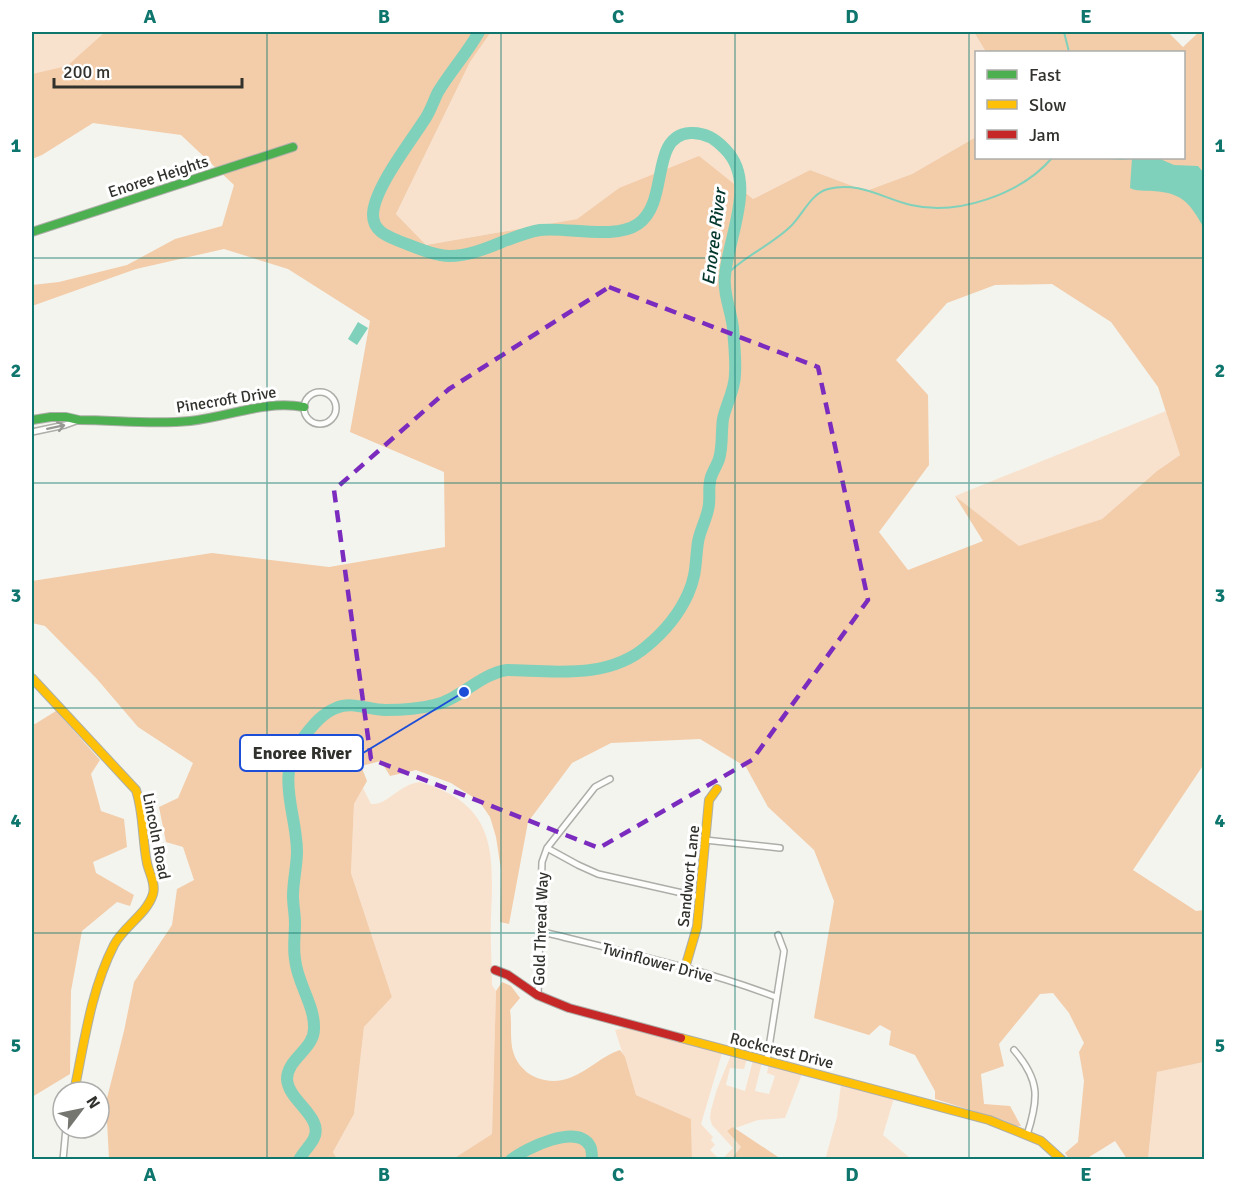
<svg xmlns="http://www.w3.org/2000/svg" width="1236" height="1191" font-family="Signika,sans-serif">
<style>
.green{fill:#f9e2cd}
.forest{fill:#f3cca9;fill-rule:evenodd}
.water{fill:#80d1bb}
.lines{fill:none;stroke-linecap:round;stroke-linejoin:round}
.stream{stroke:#80d1bb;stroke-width:2}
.river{stroke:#80d1bb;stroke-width:12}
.street-casing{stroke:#adaea9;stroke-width:8}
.fast-casing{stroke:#adaea9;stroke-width:10}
.slow-casing{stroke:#adaea9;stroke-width:10}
.jam-casing{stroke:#adaea9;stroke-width:10}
.street{stroke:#fdfdfc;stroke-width:5}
.fast{stroke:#4caf50;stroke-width:8}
.slow{stroke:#ffc107;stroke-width:8}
.jam{stroke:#c62828;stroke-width:8}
.oneway{stroke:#979894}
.marked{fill:none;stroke:#7b2cbf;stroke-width:4.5;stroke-dasharray:12 8;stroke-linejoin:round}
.grid{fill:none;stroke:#0f766e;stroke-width:1.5;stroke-opacity:0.55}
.labels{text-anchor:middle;stroke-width:6;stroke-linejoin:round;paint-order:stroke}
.street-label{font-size:16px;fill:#31322d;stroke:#fff}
.water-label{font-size:18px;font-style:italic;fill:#00362b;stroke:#fff}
.leader{fill:none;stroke:#1d4ed8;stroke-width:2}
.callout-dot{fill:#1d4ed8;stroke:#fff;stroke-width:2}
.callout{fill:#fff;stroke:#1d4ed8;stroke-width:2}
.callout-label{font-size:18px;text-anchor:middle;font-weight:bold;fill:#31322d}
.neatline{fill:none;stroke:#0f766e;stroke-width:2}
.grid-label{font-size:20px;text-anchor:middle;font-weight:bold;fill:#0f766e}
</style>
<rect width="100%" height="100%" fill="#f3f4ed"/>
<path class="green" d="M 32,32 L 105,32 L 67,67 L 32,74 Z
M 491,32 L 974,32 L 986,52 L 976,52 L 976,137 L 912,174 L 866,191 L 810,170 L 753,199 L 619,188 L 577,219 L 426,245 L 396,214 L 470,62 Z
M 1166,411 L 1180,455 L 1157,471 L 1102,519 L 1019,547 L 955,496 Z
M 420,782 C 495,804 494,849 491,916 C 490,939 492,962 492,985 L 496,991 L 492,1134 L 453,1159 L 337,1159 L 333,1152 L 354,1114 L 364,1027 L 392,997 L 351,873 L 354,804 L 363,788 L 371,804 C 389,805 397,785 420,782 Z
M 628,1027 L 722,1053 L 701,1124 L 713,1137 L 711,1140 L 715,1145 L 710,1150 L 719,1159 L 692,1159 L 691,1119 L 636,1095 L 615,1030 Z
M 731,1055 L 747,1059 L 744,1069 L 730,1068 L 726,1085 L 745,1091 L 753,1060 L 762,1062 L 755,1091 L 769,1094 L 775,1076 L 767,1073 L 769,1063 L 802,1074 L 785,1118 L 758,1120 L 727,1131 L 741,1147 L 731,1159 L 722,1159 L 733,1148 L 712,1125 L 710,1118 L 711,1110 L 717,1089 Z
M 1204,1062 L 1204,1159 L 1148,1160 L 1157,1072 Z
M 841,1084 L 894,1098 L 883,1135 L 911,1159 L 825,1160 L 837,1117 Z"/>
<path class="forest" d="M 105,32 L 491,32 L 470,62 L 396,214 L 426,245 L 577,219 L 619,188 L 699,156 L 753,199 L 810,170 L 866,191 L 912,174 L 976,137 L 976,158 L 1184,158 L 1184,52 L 986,52 L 974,32 L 1168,32 L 1183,47 L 1199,32 L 1204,32 L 1204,105 L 1202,108 L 1204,115 L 1204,764 L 1133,870 L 1196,911 L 1204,910 L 1204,1062 L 1157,1072 L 1148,1159 L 1127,1159 L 1115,1141 L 1086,1159 L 1069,1159 L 1065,1153 L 1078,1142 L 1084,1081 L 1079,1052 L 1084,1043 L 1069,1013 L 1053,993 L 1040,994 L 999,1044 L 1004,1066 L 981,1074 L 984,1104 L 1010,1106 L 1021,1126 L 1016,1126 L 1003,1120 L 935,1099 L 935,1091 L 915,1055 L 889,1045 L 891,1031 L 880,1025 L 869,1035 L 814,1018 L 834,901 L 814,850 L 768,807 L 746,767 L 700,739 L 611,743 L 572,763 L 528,822 L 509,924 L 500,922 L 501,870 L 496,837 L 490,817 L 479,801 L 451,783 L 416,770 L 390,776 L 381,761 L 361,766 L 367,781 L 354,804 L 351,873 L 392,997 L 364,1027 L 354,1114 L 333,1152 L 337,1159 L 109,1159 L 106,1102 L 124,1031 L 134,982 L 172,925 L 177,889 L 194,880 L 183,847 L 166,842 L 159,807 L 178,798 L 193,763 L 138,727 L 97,679 L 45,626 L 32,623 L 32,581 L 212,553 L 329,567 L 445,547 L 444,472 L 350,432 L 370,321 L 288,269 L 224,249 L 136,269 L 32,306 L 32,285 L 59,282 L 127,265 L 175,239 L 222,226 L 234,185 L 181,135 L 93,123 L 42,155 L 32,159 L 32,74 L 67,66 ZM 1052,284 L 1111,322 L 1158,387 L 1180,455 L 1157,471 L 1102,519 L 1019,546 L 955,496 L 983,541 L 908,570 L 879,532 L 929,465 L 928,395 L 896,360 L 947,303 L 995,285 Z
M 56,711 L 100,760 L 91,774 L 101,811 L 124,819 L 127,847 L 93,862 L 96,873 L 134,895 L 130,906 L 117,902 L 82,931 L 71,991 L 70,1074 L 32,1097 L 32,723 L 35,724 Z
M 502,982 L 511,986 L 520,998 L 510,1010 C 512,1022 510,1035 512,1047 C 517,1075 546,1088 572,1077 C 589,1070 602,1056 620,1050 L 625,1057 L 636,1095 L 691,1119 L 692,1159 L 453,1159 L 492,1134 L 496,991 Z
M 733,1127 L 781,1159 L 731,1159 L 741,1147 L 727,1131 Z"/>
<path class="water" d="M 1132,158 L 1158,158 L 1174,165 L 1198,166 L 1204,173 L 1204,228 C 1190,204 1184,193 1153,191 C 1145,190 1137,192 1130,188 Z
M 358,322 L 368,328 L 357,345 L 348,339 Z"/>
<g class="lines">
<path class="stream" d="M 1064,32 L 1069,52
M 1107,158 L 1122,159 L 1132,158
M 725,276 C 744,256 770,246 790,227 C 802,216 811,193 828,189 C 859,181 882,198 911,205 C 958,216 1021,194 1052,158"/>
<path class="river" d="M 299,1160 C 303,1152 311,1145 314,1138 C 324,1117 288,1101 287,1079 C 287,1059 314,1049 314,1029 C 315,1005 297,983 295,959 C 293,948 295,935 295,923 C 295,914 293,905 293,896 C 293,881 297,866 297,851 C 296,807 273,775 306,734 C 314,724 323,713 336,708 C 352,701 369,710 385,710 C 401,710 419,709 434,705 C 461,699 480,674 507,670 C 554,671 608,680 647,646 C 664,632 679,614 688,594 C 697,574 695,562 698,542 C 700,529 708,517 709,504 C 710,495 708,486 711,477 C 713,471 717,465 719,459 C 723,446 721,432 723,419 C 726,404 735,390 735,374 C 736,359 734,343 733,328 C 731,310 723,294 725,276 C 728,236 758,182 725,149 C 716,139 704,132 690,133 C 649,136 670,202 638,224 C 615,240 568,227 540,230 C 509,235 481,256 450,256 C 434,256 415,247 399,241 C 387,236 373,231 373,215 C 373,190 409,144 423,122 C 430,113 433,102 438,92 C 451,71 467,53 479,32
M 511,1160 C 526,1148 577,1123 590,1146 C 592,1149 592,1155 592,1160"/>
<defs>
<path id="street" d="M304 408a16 16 0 1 1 32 0a16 16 0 1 1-32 0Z
M 32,432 L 65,425 L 79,420
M 705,840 L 780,848
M 547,848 L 578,865 L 598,874 L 700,897
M 539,931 C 619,951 700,968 776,997
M 538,996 L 542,862 L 547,848 L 595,787 L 610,779
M 1014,1050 C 1040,1080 1039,1098 1027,1135
M 767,1060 L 784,951 L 778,935
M 63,1160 L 66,1128"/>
<path id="fast" d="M 32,232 L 293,147
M 32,420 L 51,417 L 66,417 L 79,420 C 116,420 153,425 190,421 C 229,417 264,400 304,407"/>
<path id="slow" d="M 32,678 L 136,790 C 144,814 142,839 147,863 C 149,873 156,883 153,894 C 147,914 123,927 114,945 C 91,990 84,1043 74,1092
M 685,968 L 697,927 L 709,800 L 717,789
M 681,1038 L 989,1120 L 1041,1141 L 1062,1160"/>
<path id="jam" d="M 495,970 L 508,975 L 537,995 L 569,1008 L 681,1038"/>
</defs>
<use href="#street" class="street-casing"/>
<use href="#fast" class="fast-casing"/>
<use href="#slow" class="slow-casing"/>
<use href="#jam" class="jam-casing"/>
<use href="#street" class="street"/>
<use href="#fast" class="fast"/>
<use href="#slow" class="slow"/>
<use href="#jam" class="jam"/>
</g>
<defs><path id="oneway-shaft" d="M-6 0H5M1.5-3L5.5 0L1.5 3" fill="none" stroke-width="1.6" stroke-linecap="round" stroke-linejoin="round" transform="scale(1.5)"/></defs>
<use class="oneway" href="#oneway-shaft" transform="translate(56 427) rotate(-12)"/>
<path class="marked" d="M 609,287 L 818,367 L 868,600 L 752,760 L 599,848 L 371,759 L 334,490 L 449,389 Z"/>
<path class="grid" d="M 267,32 L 267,1160M 501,32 L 501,1160M 735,32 L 735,1160M 969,32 L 969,1160M 32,258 L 1204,258M 32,483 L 1204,483M 32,708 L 1204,708M 32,933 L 1204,933"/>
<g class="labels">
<g class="street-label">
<text transform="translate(158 176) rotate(-18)" y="6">Enoree Heights</text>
<text transform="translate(226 399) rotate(-9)" y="6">Pinecroft Drive</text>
<text transform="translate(157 836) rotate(79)" y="6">Lincoln Road</text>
<text transform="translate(688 876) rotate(-84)" y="6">Sandwort Lane</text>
<text transform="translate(540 929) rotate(-88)" y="6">Gold Thread Way</text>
<text transform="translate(658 962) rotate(15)" y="6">Twinflower Drive</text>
<text transform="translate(782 1050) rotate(14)" y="6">Rockcrest Drive</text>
</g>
<g class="water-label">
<text transform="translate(714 237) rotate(-83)" y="6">Enoree River</text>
</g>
</g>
<path class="leader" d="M464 692L363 753"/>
<circle class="callout-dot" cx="464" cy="692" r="6"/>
<rect class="callout" x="240" y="735" width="123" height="36" rx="6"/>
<g class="callout-label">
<text x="302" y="759">Enoree River</text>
</g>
<rect width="1236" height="1191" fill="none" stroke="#ffffff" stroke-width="66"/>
<rect x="975" y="51" width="210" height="108" fill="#ffffff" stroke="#adadab" stroke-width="1.5"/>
<rect x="987" y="70" width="30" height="9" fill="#4caf50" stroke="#adadab" stroke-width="1.5"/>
<text x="1029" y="81" font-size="18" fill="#31322d">Fast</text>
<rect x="987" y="100" width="30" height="9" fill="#ffc107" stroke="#adadab" stroke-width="1.5"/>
<text x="1029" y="111" font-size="18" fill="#31322d">Slow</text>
<rect x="987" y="130" width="30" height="9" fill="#c62828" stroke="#adadab" stroke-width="1.5"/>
<text x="1029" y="141" font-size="18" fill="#31322d">Jam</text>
<g transform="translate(81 1110) rotate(58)"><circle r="28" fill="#ffffff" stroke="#adadab" stroke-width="1.5"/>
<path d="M0-4.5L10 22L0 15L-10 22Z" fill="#757670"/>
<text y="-9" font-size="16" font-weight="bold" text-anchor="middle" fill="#31322d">N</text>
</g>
<path d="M54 78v9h188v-9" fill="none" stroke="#31322d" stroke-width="3"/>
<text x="63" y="78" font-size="18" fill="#31322d" stroke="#ffffff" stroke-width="4.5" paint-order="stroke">200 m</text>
<rect x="33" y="33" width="1170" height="1125" class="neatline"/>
<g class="grid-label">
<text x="150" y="23">A</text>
<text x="384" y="23">B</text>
<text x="618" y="23">C</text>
<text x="852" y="23">D</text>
<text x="1086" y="23">E</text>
<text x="16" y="152">1</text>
<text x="1220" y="152">1</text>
<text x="16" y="377">2</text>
<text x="1220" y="377">2</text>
<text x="16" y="602">3</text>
<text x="1220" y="602">3</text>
<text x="16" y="827">4</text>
<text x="1220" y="827">4</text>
<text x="16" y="1052">5</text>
<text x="1220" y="1052">5</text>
<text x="150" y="1181">A</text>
<text x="384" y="1181">B</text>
<text x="618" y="1181">C</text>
<text x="852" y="1181">D</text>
<text x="1086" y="1181">E</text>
</g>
</svg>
